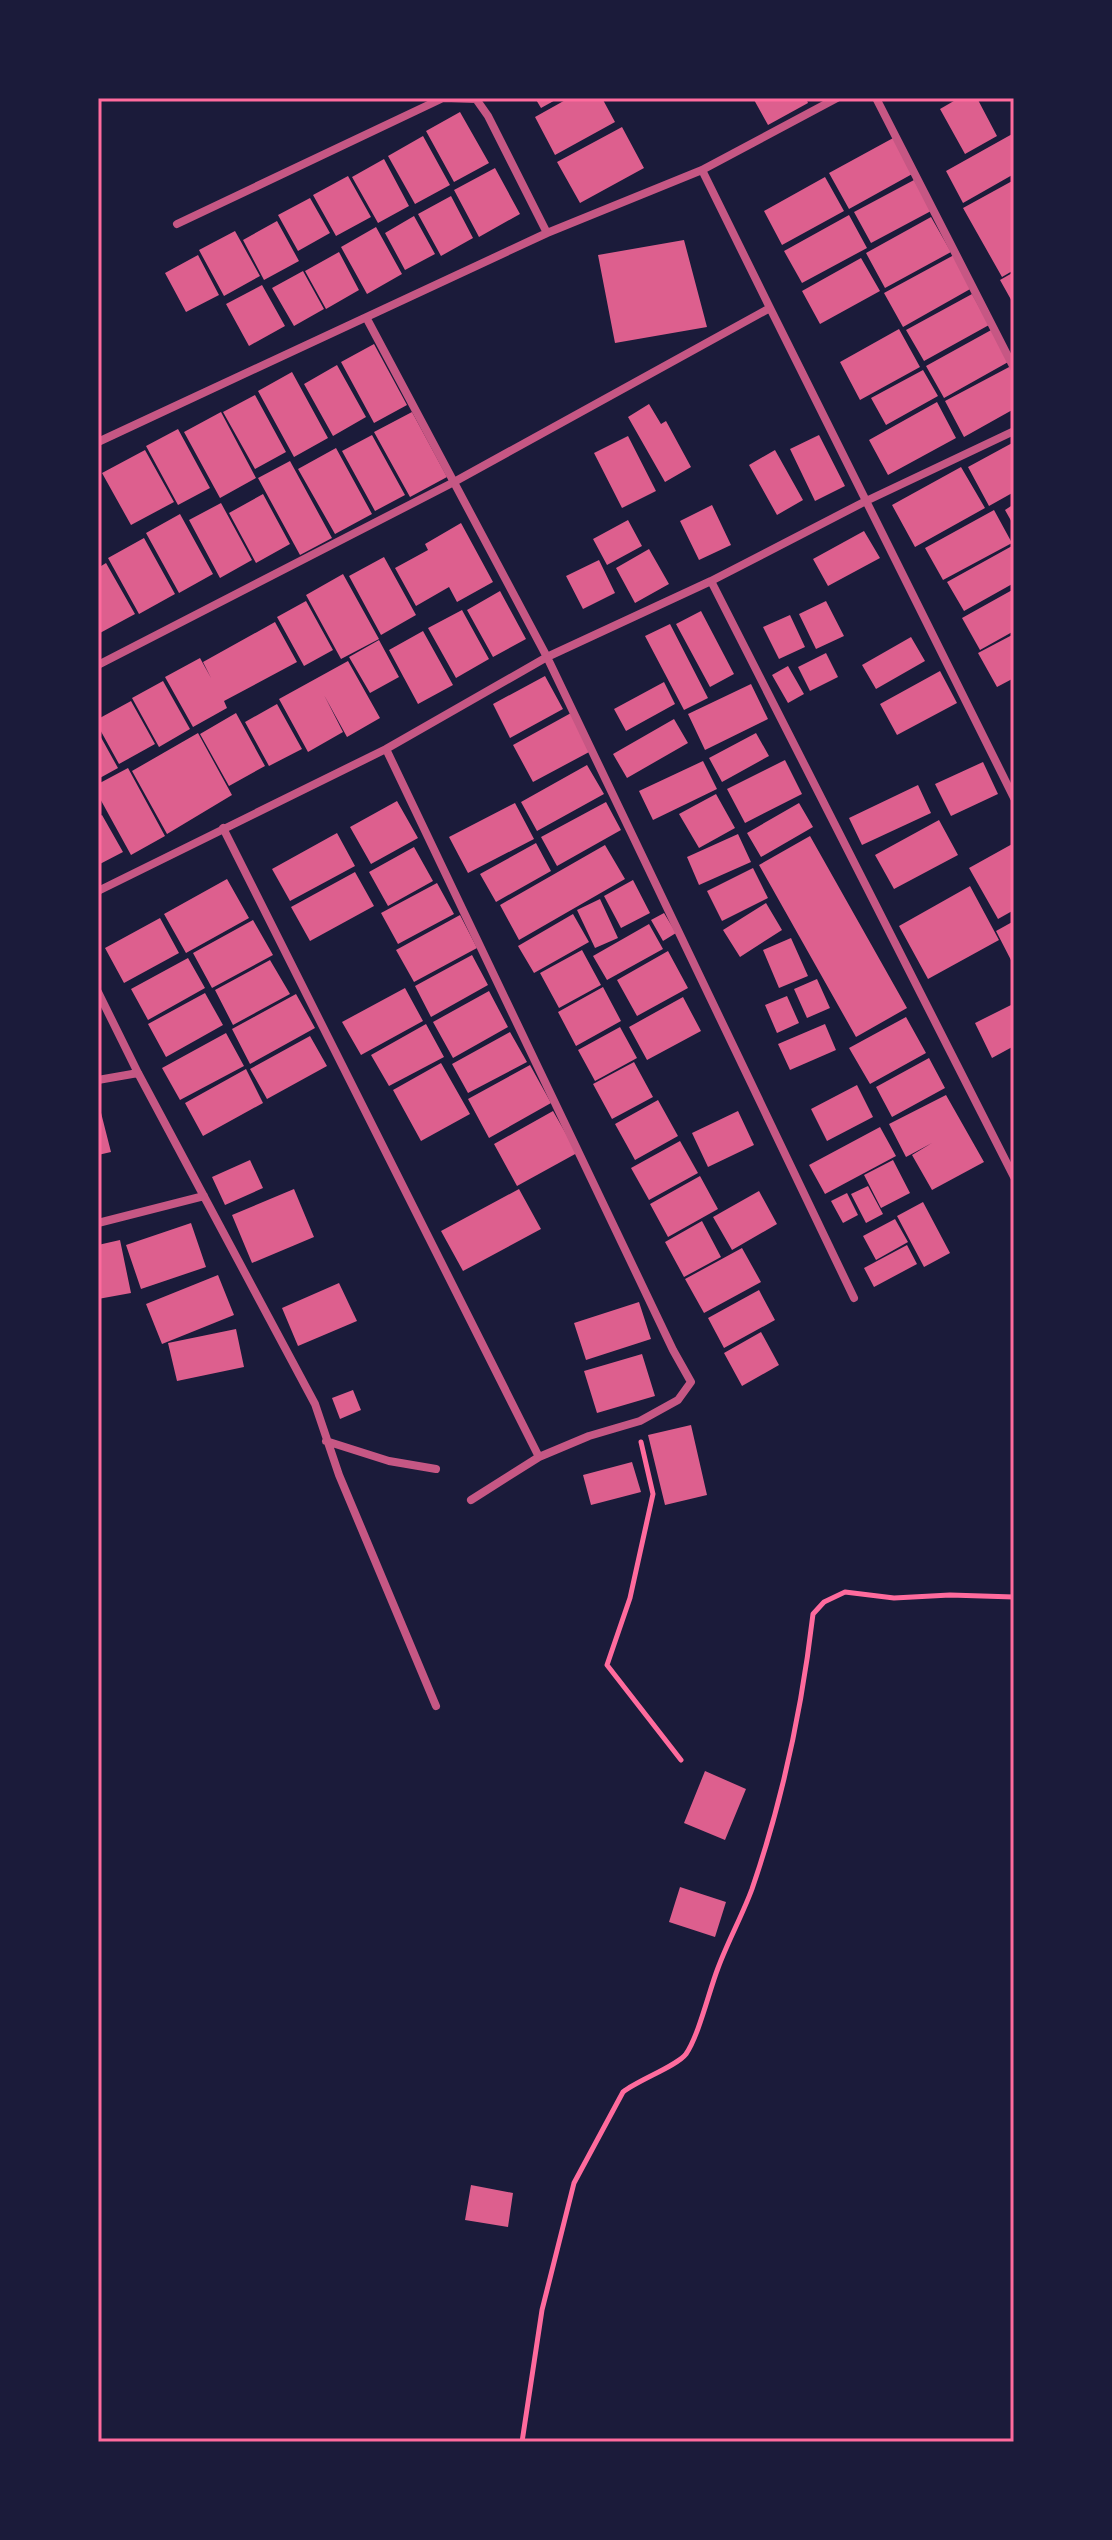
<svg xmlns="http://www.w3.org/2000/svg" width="1112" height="2540" font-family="Spectral,serif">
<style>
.building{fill:#dd5f8e}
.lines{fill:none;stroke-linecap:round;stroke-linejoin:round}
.path{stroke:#ff6b9d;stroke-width:5}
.minor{stroke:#c65784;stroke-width:8}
.neatline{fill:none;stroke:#ff6b9d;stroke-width:3}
</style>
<rect width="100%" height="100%" fill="#1b1b3a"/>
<path class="building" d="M 535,98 L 559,98 L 541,108 Z
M 569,98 L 602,98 L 615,122 L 555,155 L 535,117 Z
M 753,98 L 806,98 L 808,103 L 768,125 Z
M 959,98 L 977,98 L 997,136 L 965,154 L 940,109 Z
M 460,112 L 489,163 L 454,182 L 426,131 Z
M 622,127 L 644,168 L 580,203 L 557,162 Z
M 1014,133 L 1014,174 L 963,203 L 946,171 Z
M 423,136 L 450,185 L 415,204 L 388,156 Z
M 895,137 L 914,173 L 849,209 L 829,173 Z
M 384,159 L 409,206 L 378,223 L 352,177 Z
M 495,168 L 520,214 L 479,237 L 454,190 Z
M 348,176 L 371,217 L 336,236 L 313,195 Z
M 825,177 L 844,211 L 782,245 L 764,211 Z
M 914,180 L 931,211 L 871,243 L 854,212 Z
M 1014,180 L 1014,270 L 1002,277 L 963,208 Z
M 451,196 L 473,238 L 441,256 L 418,214 Z
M 310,198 L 330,233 L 298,251 L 278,215 Z
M 849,215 L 867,248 L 802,283 L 784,251 Z
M 414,216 L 435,254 L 405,270 L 385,233 Z
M 931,217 L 951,252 L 885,288 L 866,253 Z
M 277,221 L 299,261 L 264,280 L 243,240 Z
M 376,227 L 402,274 L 367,294 L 341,247 Z
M 235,231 L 260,276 L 224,296 L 199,250 Z
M 684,240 L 707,327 L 615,343 L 598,255 Z
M 339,252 L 359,290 L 326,309 L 305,271 Z
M 198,255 L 219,295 L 186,312 L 165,273 Z
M 954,255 L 972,288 L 903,327 L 884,293 Z
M 861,258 L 880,291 L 820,324 L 802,291 Z
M 303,271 L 324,309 L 294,326 L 272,288 Z
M 1014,272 L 1014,305 L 1000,280 Z
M 262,285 L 285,326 L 249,346 L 226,304 Z
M 972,294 L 989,325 L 924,361 L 906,330 Z
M 899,329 L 920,367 L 860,400 L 840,362 Z
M 993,329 L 1010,361 L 944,398 L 926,366 Z
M 374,344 L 407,405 L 374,423 L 341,362 Z
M 337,365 L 366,417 L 333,436 L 304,384 Z
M 1011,366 L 1014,371 L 1014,409 L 964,437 L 945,401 Z
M 923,370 L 938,396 L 886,425 L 871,398 Z
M 292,372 L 328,438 L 294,457 L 258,391 Z
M 255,395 L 286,452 L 255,469 L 223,412 Z
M 937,402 L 956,438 L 888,475 L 869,440 Z
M 649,404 L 661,424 L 666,421 L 691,467 L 665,482 L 628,417 Z
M 221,412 L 256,478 L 220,498 L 184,432 Z
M 412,412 L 447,477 L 410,497 L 374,432 Z
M 178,429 L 210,488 L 178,505 L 146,446 Z
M 372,435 L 405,495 L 375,511 L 342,451 Z
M 819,435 L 845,486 L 815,501 L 790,449 Z
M 628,436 L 656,491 L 622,508 L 594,453 Z
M 1014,442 L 1014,492 L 989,506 L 968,467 Z
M 336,448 L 372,514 L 335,534 L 298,469 Z
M 145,450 L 174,502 L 131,525 L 102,473 Z
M 775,450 L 803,500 L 777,515 L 749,465 Z
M 290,461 L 332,538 L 300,555 L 258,478 Z
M 961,467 L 985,508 L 915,547 L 892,505 Z
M 263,494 L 290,544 L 256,563 L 229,513 Z
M 221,503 L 252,560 L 220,578 L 189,520 Z
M 1014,504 L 1014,526 L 1005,510 Z
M 712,505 L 731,545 L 699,560 L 680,521 Z
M 994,510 L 1012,543 L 943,580 L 925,548 Z
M 180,514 L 213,574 L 179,593 L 146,533 Z
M 628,520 L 642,546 L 607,565 L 593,539 Z
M 461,523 L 493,582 L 457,602 L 449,587 L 416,606 L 395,568 L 428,550 L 425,544 Z
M 864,531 L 880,558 L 828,586 L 813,559 Z
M 144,538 L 175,594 L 139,614 L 108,558 Z
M 1012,546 L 1014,583 L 964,611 L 947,582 Z
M 649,549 L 669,584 L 635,603 L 616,568 Z
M 384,557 L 416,615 L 381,635 L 349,576 Z
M 599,560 L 615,593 L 583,609 L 566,576 Z
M 106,563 L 135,614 L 100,633 L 98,568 Z
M 343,574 L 379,639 L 341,659 L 306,595 Z
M 1014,589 L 1014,631 L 980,650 L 962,618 Z
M 500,591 L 526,639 L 493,657 L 467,610 Z
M 306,601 L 333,650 L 304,666 L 277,617 Z
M 826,601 L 844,636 L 816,649 L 799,614 Z
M 462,610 L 489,659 L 456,678 L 428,628 Z
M 701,611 L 734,674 L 710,687 L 676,624 Z
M 790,615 L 805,647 L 779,659 L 763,627 Z
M 275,622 L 297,662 L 224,701 L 227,708 L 193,727 L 165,677 L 200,658 L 211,678 L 203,662 Z
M 670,624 L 708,698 L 684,710 L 645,636 Z
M 423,631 L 453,685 L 418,704 L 389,650 Z
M 1014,634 L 1014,678 L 997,687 L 978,653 Z
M 911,637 L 925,661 L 876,689 L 862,665 Z
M 379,640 L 399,677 L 370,693 L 349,657 Z
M 826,653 L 838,677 L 810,691 L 798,667 Z
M 348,661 L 380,718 L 347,737 L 324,695 L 343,732 L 308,752 L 279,699 Z
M 788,666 L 804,694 L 788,703 L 772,675 Z
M 940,671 L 957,703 L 897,735 L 880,704 Z
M 545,676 L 563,709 L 510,738 L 493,704 Z
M 163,681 L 190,729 L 159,747 L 132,698 Z
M 664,682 L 675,704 L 626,731 L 614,709 Z
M 751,684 L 768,719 L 705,750 L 688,714 Z
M 131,701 L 155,744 L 119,764 L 98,726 L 98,719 Z
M 277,704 L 302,749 L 269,766 L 245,722 Z
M 236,713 L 265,766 L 229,786 L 200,734 Z
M 571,713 L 591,751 L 533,782 L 513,745 Z
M 674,719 L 688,743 L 627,778 L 613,754 Z
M 98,732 L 118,768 L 98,779 Z
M 198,733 L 232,795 L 167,834 L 132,771 Z
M 756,733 L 769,756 L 722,782 L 709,758 Z
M 785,760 L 802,794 L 745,823 L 727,789 Z
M 703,761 L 717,789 L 653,820 L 639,791 Z
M 983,762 L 998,794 L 951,816 L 935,784 Z
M 587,765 L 604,794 L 537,831 L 521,802 Z
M 128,768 L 165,836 L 131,855 L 98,795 L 98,784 Z
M 918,785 L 931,813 L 862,845 L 849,818 Z
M 716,794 L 735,828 L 699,848 L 679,814 Z
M 397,801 L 418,838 L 371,864 L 350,827 Z
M 606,802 L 621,830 L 557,866 L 541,837 Z
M 515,803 L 534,839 L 468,873 L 449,837 Z
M 799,803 L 813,827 L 761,857 L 747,833 Z
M 102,815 L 123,852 L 98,865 L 98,817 Z
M 939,820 L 958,855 L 894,889 L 875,855 Z
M 337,833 L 355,866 L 290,901 L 272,869 Z
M 738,834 L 751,862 L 699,885 L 687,857 Z
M 810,836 L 907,1008 L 856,1037 L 759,865 Z
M 536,843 L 551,871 L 496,902 L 480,874 Z
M 1014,843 L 1014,910 L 998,919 L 969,868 Z
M 605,845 L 625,879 L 519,940 L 500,905 Z
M 414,847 L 433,881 L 388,906 L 369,872 Z
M 753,868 L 768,898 L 722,921 L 707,891 Z
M 355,872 L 374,906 L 310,941 L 291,907 Z
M 227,879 L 249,918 L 186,953 L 164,914 Z
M 633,880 L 650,913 L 621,928 L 604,896 Z
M 437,883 L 454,914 L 398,944 L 381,913 Z
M 970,886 L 999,940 L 928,979 L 899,926 Z
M 600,899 L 618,938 L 595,948 L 577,910 Z
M 766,903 L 782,930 L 740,957 L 723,930 Z
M 664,913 L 676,933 L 663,941 L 651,920 Z
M 573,914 L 589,942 L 534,973 L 518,946 Z
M 460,915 L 477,948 L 414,982 L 396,950 Z
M 160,918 L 179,953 L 124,983 L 105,948 Z
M 253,920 L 273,955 L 212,988 L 193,953 Z
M 1014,921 L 1014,966 L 996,931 Z
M 649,924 L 663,949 L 607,980 L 593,956 Z
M 791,938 L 808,976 L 779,988 L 763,950 Z
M 582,950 L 601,985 L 559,1008 L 540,973 Z
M 668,951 L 688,988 L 637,1016 L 617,980 Z
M 472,955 L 488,985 L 431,1017 L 415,986 Z
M 188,958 L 205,988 L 148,1020 L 131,989 Z
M 270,960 L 290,994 L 233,1025 L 215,990 Z
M 817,979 L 830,1008 L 807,1018 L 794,989 Z
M 603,987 L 621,1021 L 576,1046 L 558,1012 Z
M 405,988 L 423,1021 L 361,1055 L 342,1022 Z
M 489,991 L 508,1027 L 453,1058 L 433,1022 Z
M 205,993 L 223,1025 L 166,1057 L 148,1024 Z
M 296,994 L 315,1028 L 250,1064 L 232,1029 Z
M 787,996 L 799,1023 L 777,1033 L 765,1005 Z
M 683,997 L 701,1031 L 647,1060 L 629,1027 Z
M 1013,1004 L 1014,1046 L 992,1058 L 975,1023 Z
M 906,1017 L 926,1053 L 870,1084 L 849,1048 Z
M 426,1024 L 444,1057 L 389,1086 L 371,1055 Z
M 825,1024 L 836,1050 L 790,1070 L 778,1044 Z
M 620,1027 L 637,1058 L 595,1081 L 578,1050 Z
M 510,1032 L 527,1062 L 468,1093 L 452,1064 Z
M 226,1033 L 244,1066 L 180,1100 L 162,1068 Z
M 310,1036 L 327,1066 L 267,1099 L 250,1069 Z
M 929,1058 L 945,1088 L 892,1117 L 876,1087 Z
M 634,1062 L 653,1097 L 612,1119 L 593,1084 Z
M 441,1063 L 470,1114 L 421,1141 L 393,1090 Z
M 530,1065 L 551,1103 L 489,1138 L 468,1099 Z
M 246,1069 L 263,1103 L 203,1136 L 185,1103 Z
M 857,1085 L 873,1117 L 827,1141 L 811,1109 Z
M 946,1095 L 984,1162 L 932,1190 L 912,1155 L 932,1143 L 906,1157 L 889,1124 Z
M 658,1100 L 678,1136 L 635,1160 L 615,1124 Z
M 98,1101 L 111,1152 L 98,1155 Z
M 553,1111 L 577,1153 L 517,1186 L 494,1144 Z
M 738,1111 L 754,1145 L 708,1167 L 692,1133 Z
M 880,1127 L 896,1156 L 825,1194 L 809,1165 Z
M 680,1141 L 698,1173 L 649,1200 L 631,1168 Z
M 250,1160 L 263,1188 L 225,1205 L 212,1177 Z
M 893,1160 L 910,1193 L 881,1208 L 864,1175 Z
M 700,1176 L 718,1209 L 668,1237 L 650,1204 Z
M 868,1186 L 883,1214 L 866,1223 L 851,1194 Z
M 294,1189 L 314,1237 L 252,1263 L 232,1215 Z
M 519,1189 L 541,1229 L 463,1271 L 441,1231 Z
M 759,1191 L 777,1224 L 732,1250 L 713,1217 Z
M 847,1193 L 858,1215 L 843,1223 L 831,1201 Z
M 923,1202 L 950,1253 L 924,1267 L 897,1216 Z
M 895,1219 L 908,1242 L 876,1260 L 863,1236 Z
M 702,1221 L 721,1257 L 684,1277 L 665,1242 Z
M 191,1223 L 206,1267 L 141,1289 L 126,1245 Z
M 120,1240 L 131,1293 L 98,1299 L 98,1245 Z
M 907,1245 L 917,1264 L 874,1287 L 864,1268 Z
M 742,1248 L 761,1282 L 704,1313 L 685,1279 Z
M 218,1275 L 234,1315 L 162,1344 L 146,1304 Z
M 339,1283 L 357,1321 L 298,1346 L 282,1308 Z
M 759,1290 L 775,1320 L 724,1348 L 708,1318 Z
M 639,1302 L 651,1339 L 586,1360 L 574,1323 Z
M 236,1329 L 244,1367 L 177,1381 L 168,1343 Z
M 761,1332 L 779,1365 L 742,1386 L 724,1353 Z
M 642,1354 L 655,1396 L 597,1413 L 584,1371 Z
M 353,1390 L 361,1410 L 340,1419 L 332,1398 Z
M 691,1425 L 707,1495 L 665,1505 L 648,1435 Z
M 632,1462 L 641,1492 L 591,1505 L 583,1475 Z
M 705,1771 L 746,1789 L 725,1840 L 684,1823 Z
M 680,1887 L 726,1902 L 715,1937 L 669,1922 Z
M 471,2185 L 513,2193 L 508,2227 L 465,2220 Z"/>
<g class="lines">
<path class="path" d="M 641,1442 L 653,1494 L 630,1598 L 607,1665 L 681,1760
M 522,2442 L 542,2310 L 574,2183 L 623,2092 C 638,2080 677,2066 686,2054 C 699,2035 709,1991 718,1968 C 728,1941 742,1916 752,1889 C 783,1799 802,1708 813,1614 L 824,1602 L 845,1592 L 894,1598 L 950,1595 L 1014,1597"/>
<path class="minor" d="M 876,98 L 1014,368
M 702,170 L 770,308
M 177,224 L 443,98 L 476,99 L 488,116 L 547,233
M 367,319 L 547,657 L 854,1298
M 98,442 L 547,233 L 702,170 L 837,98
M 711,581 L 1014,1177
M 98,665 L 454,482 L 770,308 L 1014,798
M 386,749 L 673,1350 L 691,1382 L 678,1400 L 640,1421 L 589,1436 L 539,1457 L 471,1500
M 223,828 L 539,1457
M 98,891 L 386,749 L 547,657 L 711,581 L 864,502 L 1014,431
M 98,992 L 138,1073 L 315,1404 L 339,1475 L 436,1706
M 98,1080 L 138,1073
M 98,1223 L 204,1196
M 326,1441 L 389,1461 L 436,1469"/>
</g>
<rect width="1112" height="2540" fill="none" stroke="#1b1b3a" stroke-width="200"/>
<rect x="100" y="100" width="912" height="2340" class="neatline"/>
</svg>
